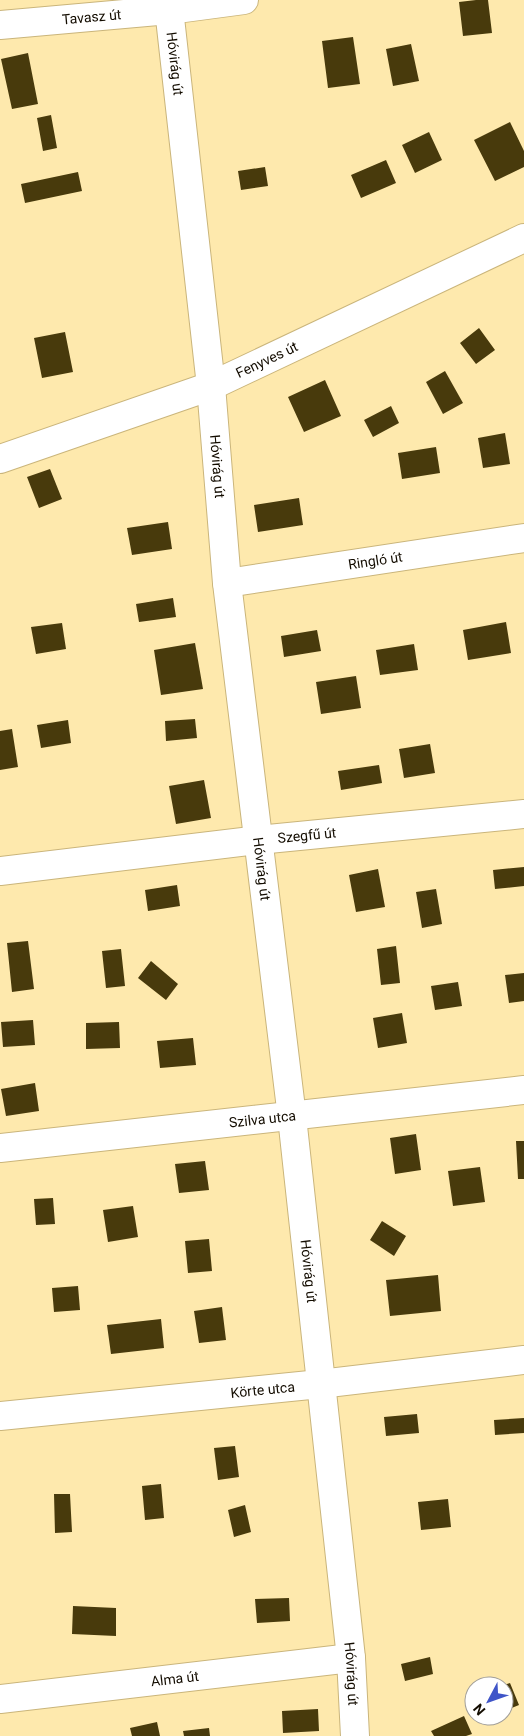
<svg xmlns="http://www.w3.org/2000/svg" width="524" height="1736" font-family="Roboto,sans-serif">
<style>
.building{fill:#483a0c}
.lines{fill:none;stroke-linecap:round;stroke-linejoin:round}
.minor-casing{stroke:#cab57b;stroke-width:30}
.minor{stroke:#fff;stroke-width:28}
.labels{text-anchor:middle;stroke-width:5;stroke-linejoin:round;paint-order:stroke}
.street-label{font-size:14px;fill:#130c00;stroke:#fff}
</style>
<rect width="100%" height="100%" fill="#fee9ad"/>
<path class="building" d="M 476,0 L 488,0 L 492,33 L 463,36 L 459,2 Z
M 353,37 L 360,84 L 328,88 L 322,41 Z
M 411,44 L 419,81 L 393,86 L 386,49 Z
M 28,53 L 38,104 L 12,109 L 1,59 Z
M 51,115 L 57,148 L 43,151 L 37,118 Z
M 510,122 L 524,151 L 524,167 L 495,181 L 474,140 Z
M 429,132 L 442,160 L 415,173 L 402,145 Z
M 386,160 L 396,183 L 361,198 L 351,175 Z
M 265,167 L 268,186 L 241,190 L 238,171 Z
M 78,172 L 82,191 L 25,203 L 21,184 Z
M 479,328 L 495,350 L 476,364 L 460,343 Z
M 65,332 L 73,372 L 42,378 L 34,338 Z
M 445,371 L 463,403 L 443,414 L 426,382 Z
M 325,380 L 341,416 L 304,432 L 288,397 Z
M 391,406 L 399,423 L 373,437 L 364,420 Z
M 505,433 L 510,464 L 483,468 L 478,438 Z
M 436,447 L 440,473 L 402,479 L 398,453 Z
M 50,469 L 62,499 L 39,508 L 27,477 Z
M 299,498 L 303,525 L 258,532 L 254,505 Z
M 168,522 L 172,549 L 132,555 L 127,528 Z
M 173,598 L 176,617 L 139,622 L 136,604 Z
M 506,622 L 511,653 L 468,660 L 463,630 Z
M 62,623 L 66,649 L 36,654 L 31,627 Z
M 317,630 L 321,651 L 284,657 L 281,636 Z
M 195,643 L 203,689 L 161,695 L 154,650 Z
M 414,644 L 418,670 L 380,675 L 376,650 Z
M 356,676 L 361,708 L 321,714 L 316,682 Z
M 195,719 L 197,738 L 166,741 L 165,721 Z
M 68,720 L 71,743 L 41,748 L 37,725 Z
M 12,729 L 18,767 L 0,770 L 0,731 Z
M 430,744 L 435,773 L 404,778 L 399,749 Z
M 379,765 L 382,783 L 341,790 L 338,771 Z
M 204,780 L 211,818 L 176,824 L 169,786 Z
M 524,867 L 524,886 L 495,889 L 493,870 Z
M 378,869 L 385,907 L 356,912 L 349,875 Z
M 177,885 L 180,906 L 148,911 L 145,890 Z
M 436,889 L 442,924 L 422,928 L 416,892 Z
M 28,941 L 34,989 L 12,992 L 7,943 Z
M 396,946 L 400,983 L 381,985 L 377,949 Z
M 121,949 L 125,986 L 106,988 L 102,951 Z
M 151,961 L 178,984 L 166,1000 L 138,978 Z
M 524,973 L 524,1001 L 509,1003 L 505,975 Z
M 458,982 L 462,1006 L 435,1010 L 431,986 Z
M 402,1013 L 407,1043 L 378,1048 L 373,1018 Z
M 33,1020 L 35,1045 L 3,1047 L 1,1022 Z
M 119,1022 L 120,1048 L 86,1049 L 86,1023 Z
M 193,1038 L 196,1065 L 160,1068 L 157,1041 Z
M 35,1083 L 39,1111 L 6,1116 L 1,1089 Z
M 416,1134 L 421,1170 L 395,1174 L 390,1138 Z
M 516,1141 L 524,1141 L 524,1179 L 518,1179 Z
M 205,1161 L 209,1190 L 179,1193 L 175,1164 Z
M 480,1167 L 485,1202 L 453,1206 L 448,1171 Z
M 53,1198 L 55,1224 L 36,1225 L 34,1199 Z
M 133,1206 L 138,1237 L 108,1242 L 103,1210 Z
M 382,1221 L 406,1236 L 394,1256 L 370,1240 Z
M 209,1239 L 212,1271 L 188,1273 L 185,1241 Z
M 438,1275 L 441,1311 L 390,1316 L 386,1280 Z
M 78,1286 L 80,1310 L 54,1312 L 52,1288 Z
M 222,1307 L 226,1340 L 199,1343 L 194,1311 Z
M 161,1319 L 164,1348 L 111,1354 L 107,1325 Z
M 417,1414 L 419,1433 L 386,1436 L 384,1417 Z
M 524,1418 L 524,1433 L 495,1435 L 494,1420 Z
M 235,1446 L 239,1477 L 218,1480 L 214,1448 Z
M 161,1484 L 164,1518 L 145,1520 L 142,1486 Z
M 54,1494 L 70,1494 L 72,1532 L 55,1533 Z
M 448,1499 L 451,1527 L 421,1530 L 418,1502 Z
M 245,1505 L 251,1532 L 234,1537 L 228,1510 Z
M 289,1598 L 290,1621 L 257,1623 L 255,1599 Z
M 73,1606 L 116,1608 L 116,1636 L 72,1634 Z
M 430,1657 L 433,1674 L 405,1681 L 401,1664 Z
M 510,1683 L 519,1705 L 504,1711 L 504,1685 Z
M 318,1709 L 319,1731 L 283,1733 L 282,1711 Z
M 464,1716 L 472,1734 L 466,1736 L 434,1736 L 431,1731 Z
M 157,1722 L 160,1736 L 132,1736 L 130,1728 Z
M 209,1728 L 210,1736 L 184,1736 L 183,1731 Z"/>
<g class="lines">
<defs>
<g id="minor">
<path id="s1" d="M 168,0 L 211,386 L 227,583 L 292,1117 L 351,1658 L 355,1736"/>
<path id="s2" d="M 0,25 L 169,10 L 244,0"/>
<path id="s3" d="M 0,459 L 211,386 L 524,238"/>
<path id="s4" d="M 227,583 L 524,538"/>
<path id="s5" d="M 0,871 L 258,840 L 524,814"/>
<path id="s6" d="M 0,1148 L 524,1090"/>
<path id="s7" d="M 0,1416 L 320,1384 L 524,1360"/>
<path id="s8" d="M 0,1699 L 351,1658"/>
</g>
</defs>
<use href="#minor" class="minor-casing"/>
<use href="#minor" class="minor"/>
</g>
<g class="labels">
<g class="street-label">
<text dy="5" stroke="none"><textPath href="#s2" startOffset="92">Tavasz út</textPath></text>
<text dy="5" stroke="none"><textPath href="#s1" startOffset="64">Hóvirág út</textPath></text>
<text dy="5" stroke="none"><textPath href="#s3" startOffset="285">Fenyves út</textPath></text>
<text dy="5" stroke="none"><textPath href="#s1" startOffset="469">Hóvirág út</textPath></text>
<text dy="5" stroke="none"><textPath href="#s4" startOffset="150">Ringló út</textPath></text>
<text dy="5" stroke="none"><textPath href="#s5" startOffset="309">Szegfű út</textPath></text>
<text dy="5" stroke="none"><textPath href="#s1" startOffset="874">Hóvirág út</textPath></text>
<text dy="5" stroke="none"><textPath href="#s6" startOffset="264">Szilva utca</textPath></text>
<text dy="5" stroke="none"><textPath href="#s1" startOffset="1279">Hóvirág út</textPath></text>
<text dy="5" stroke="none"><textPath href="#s7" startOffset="264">Körte utca</textPath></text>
<text dy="5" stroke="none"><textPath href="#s1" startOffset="1684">Hóvirág út</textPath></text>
<text dy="5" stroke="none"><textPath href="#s8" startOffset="176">Alma út</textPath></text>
</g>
</g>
<g transform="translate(489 1701) rotate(229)"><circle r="24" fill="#ffffff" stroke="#a19e99"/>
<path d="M0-4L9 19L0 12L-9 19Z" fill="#3f55c8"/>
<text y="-8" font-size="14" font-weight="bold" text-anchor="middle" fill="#130c00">N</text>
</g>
</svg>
